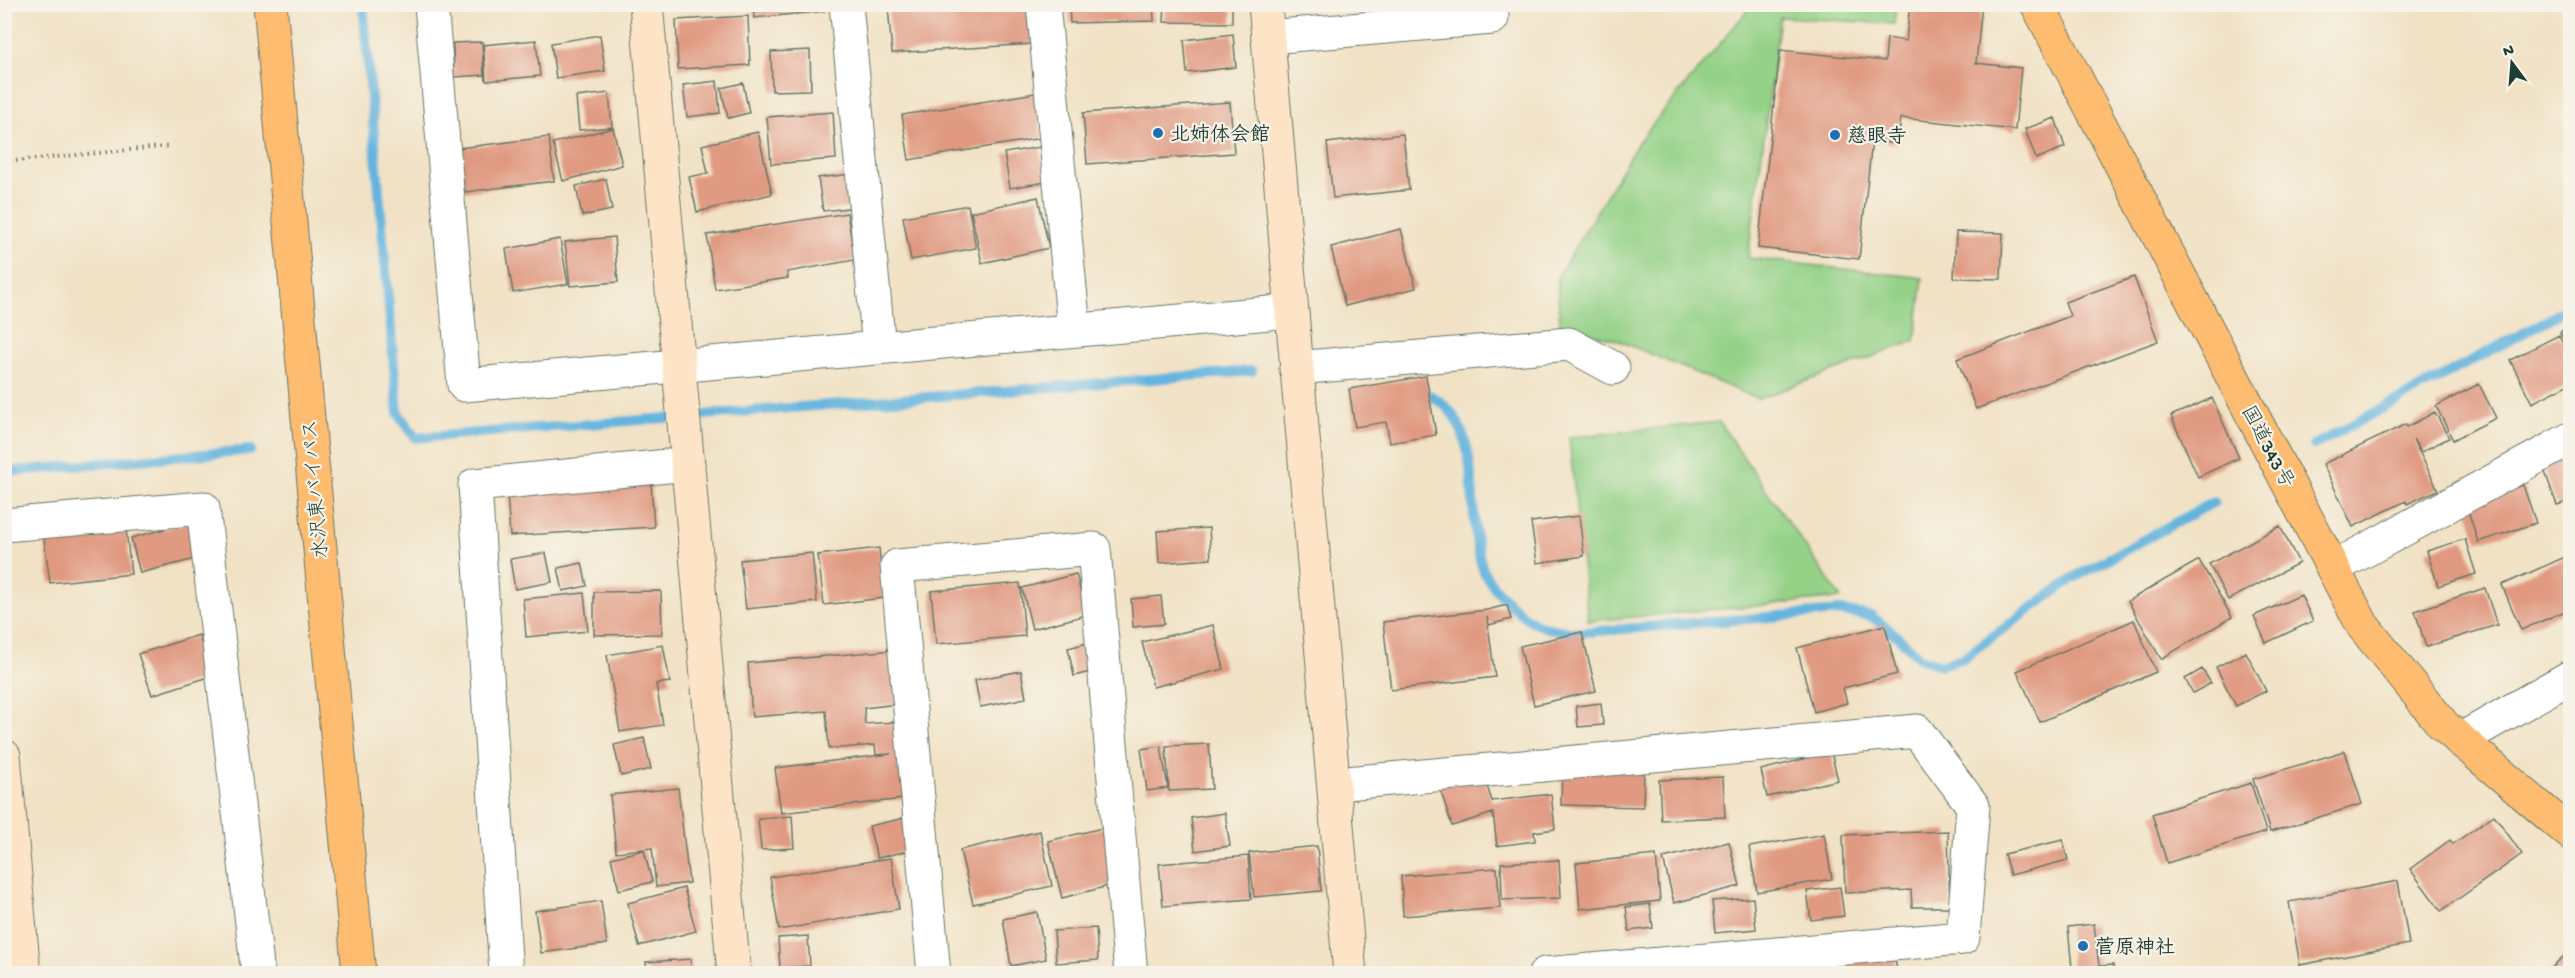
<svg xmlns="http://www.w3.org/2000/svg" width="2575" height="978" font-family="'Gochi Hand','Klee One',sans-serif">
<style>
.green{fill:#95d288;stroke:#5a885e;stroke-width:1.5}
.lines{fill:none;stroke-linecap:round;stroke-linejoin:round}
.stream{stroke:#64b4de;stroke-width:10}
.building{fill:#e09a81}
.street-casing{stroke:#687767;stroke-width:35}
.secondary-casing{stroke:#687767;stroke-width:35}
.highway-casing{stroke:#687767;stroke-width:35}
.path{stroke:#687767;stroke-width:4;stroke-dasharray:1.5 4.5;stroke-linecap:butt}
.street{stroke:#fff;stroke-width:33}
.secondary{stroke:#fee4c6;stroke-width:33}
.highway{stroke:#fdbc70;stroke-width:33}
.poi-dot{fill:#1f6fb2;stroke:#f7f3e8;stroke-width:2}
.labels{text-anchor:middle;stroke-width:4.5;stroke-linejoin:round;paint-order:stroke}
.poi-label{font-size:20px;font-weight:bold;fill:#1f3d34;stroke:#f7f3e8;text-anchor:start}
.street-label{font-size:20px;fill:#1f3d34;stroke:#f7f3e8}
</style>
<rect width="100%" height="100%" fill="#f7f3e8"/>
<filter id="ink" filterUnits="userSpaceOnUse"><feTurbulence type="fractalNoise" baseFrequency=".0167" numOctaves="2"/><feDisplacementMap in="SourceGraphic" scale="12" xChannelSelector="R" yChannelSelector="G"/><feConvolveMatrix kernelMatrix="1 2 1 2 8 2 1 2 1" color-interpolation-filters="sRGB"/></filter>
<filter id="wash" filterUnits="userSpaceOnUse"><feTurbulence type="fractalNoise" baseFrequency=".008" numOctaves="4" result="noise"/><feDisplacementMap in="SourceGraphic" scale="24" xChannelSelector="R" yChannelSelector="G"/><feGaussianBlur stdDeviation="1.35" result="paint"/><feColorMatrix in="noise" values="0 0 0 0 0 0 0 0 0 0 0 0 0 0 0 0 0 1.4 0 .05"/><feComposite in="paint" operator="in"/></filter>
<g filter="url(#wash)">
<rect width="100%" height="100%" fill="#f1e2c5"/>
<path class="green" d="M 1753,4 L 1896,5 L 1894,24 L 1780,17 L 1748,258 L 1923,278 L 1915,341 L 1758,399 L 1617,340 L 1560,325 L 1557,278 L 1639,141 Z
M 1719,422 L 1841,598 L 1588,621 L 1569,437 Z"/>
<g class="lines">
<path class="stream" d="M 363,4 L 398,413 L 416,438 L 1252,371
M 1417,389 C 1424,392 1431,396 1438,400 C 1487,434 1463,524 1485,574 C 1492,588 1520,615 1534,623 C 1545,629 1562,630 1574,633 L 1841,611 L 1871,616 L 1896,635 L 1920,658 L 1941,665 L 1963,658 L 2073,578 L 2214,502
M 2314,445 L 2570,308
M 4,472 L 251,450"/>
</g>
<g id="blocks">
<path class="building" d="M 753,4 L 824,4 L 824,11 L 754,18 Z
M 903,4 L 1030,4 L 1033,44 L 892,53 L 888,6 Z
M 1069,4 L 1153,4 L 1154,21 L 1070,23 Z
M 1165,4 L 1232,4 L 1232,23 L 1164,22 Z
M 1910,4 L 1982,4 L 1976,63 L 2021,68 L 2015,130 L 1901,118 L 1898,144 L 1872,141 L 1859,259 L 1758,248 L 1780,50 L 1885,61 L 1887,38 L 1906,41 Z
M 748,16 L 750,65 L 678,69 L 676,20 Z
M 1233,34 L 1236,67 L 1187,73 L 1184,40 Z
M 600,35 L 605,71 L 556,78 L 551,43 Z
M 536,40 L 540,76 L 486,81 L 483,45 Z
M 482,42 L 484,75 L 454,77 L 453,43 Z
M 810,50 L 811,90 L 772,91 L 771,52 Z
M 717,81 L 720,113 L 687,117 L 683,85 Z
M 743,83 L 749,113 L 728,118 L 721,88 Z
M 609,93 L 612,127 L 579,130 L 576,97 Z
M 1035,93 L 1042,138 L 909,160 L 902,115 Z
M 1230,102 L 1234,153 L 1087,164 L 1083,113 Z
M 833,112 L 836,159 L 771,164 L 767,117 Z
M 2055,118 L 2065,147 L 2036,159 L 2025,129 Z
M 613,128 L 622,165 L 563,181 L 553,143 Z
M 758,132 L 772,194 L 697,212 L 689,177 L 708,173 L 702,145 Z
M 1403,134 L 1409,190 L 1333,198 L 1327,143 Z
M 549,137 L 554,181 L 465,192 L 459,148 Z
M 1040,147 L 1046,182 L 1010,188 L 1004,153 Z
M 851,174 L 856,207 L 823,211 L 818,178 Z
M 606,179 L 612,210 L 582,216 L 576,186 Z
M 1038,197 L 1049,248 L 982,263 L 971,212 Z
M 968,205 L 976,248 L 911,260 L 903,217 Z
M 847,213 L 855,260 L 787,272 L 788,278 L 715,289 L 707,235 Z
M 1401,229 L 1416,288 L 1345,306 L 1331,247 Z
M 1956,232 L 2003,233 L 2001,279 L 1954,278 Z
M 614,237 L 618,282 L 570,286 L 565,242 Z
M 560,239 L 568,284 L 513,293 L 506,249 Z
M 2134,277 L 2158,341 L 1976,409 L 1957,359 L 2070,316 L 2065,302 Z
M 2570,326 L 2570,351 L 2560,332 Z
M 2559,335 L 2570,356 L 2570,384 L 2532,403 L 2510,360 Z
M 1426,376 L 1436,435 L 1390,443 L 1386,422 L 1355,427 L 1349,389 Z
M 2479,384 L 2496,418 L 2453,440 L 2436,406 Z
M 2212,398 L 2239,458 L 2198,477 L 2171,416 Z
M 2435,412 L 2449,438 L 2421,452 L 2413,439 L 2438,490 L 2407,504 L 2406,501 L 2353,527 L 2323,464 L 2406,424 L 2407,427 Z
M 2570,450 L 2570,501 L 2557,505 L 2541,461 Z
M 651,483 L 654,527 L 510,536 L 507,492 Z
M 2523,485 L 2536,523 L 2478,542 L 2466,504 Z
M 1579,516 L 1584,556 L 1537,563 L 1531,522 Z
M 198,520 L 207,556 L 140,573 L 131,538 Z
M 2280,526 L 2299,563 L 2228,600 L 2209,564 Z
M 1209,528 L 1211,559 L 1159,563 L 1157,531 Z
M 126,529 L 131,574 L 50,583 L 44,538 Z
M 2465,539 L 2476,574 L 2438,586 L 2427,551 Z
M 879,548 L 884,598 L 824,605 L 818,555 Z
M 546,553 L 552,582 L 515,589 L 510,559 Z
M 812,553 L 817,602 L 746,609 L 740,560 Z
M 2565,557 L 2570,569 L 2570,609 L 2521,630 L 2502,585 Z
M 2199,560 L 2232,617 L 2161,659 L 2128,601 Z
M 582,563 L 587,586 L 563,591 L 558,568 Z
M 1076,574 L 1087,615 L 1032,629 L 1022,588 Z
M 1020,583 L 1025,636 L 936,644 L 931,591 Z
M 2485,588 L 2497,625 L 2426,647 L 2415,611 Z
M 661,591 L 662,634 L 594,635 L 594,592 Z
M 584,593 L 588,631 L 526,637 L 523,599 Z
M 2301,595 L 2313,621 L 2266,643 L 2254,616 Z
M 1161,596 L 1164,624 L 1133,627 L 1131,599 Z
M 1507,605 L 1511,619 L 1489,625 L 1487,617 L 1495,677 L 1391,690 L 1383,622 L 1487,610 Z
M 2134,620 L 2156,672 L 2040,722 L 2017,671 Z
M 1213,625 L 1224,669 L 1153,687 L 1142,642 Z
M 1885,625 L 1897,674 L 1843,688 L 1847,703 L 1814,712 L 1797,648 Z
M 1582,632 L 1596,691 L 1534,705 L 1520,646 Z
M 199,635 L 212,676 L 152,695 L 138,654 Z
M 1095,641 L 1102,669 L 1074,676 L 1068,648 Z
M 663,645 L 670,682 L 656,684 L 663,725 L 620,732 L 607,655 Z
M 894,650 L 898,704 L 864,708 L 865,724 L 907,721 L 912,798 L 781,813 L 775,768 L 891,754 L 876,755 L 875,745 L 829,749 L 826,711 L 752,717 L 748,663 Z
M 2246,652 L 2266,691 L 2236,706 L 2216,667 Z
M 2202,669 L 2211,683 L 2193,693 L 2185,679 Z
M 1021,671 L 1026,698 L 980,707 L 975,680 Z
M 1601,703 L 1603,725 L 1578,727 L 1576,706 Z
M 644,738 L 651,769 L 621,776 L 614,745 Z
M 1209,744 L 1212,789 L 1169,791 L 1166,746 Z
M 1161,746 L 1168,788 L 1147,791 L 1141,749 Z
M 2345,751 L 2362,804 L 2270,832 L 2253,779 Z
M 1831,752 L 1838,780 L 1767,797 L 1761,770 Z
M 1562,767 L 1644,768 L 1643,807 L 1561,805 Z
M 1482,771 L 1492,801 L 1551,794 L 1555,829 L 1534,832 L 1535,841 L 1497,846 L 1493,813 L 1452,826 L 1439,785 Z
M 1723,777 L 1725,817 L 1661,820 L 1659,780 Z
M 2251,783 L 2266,832 L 2167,863 L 2152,814 Z
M 678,788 L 689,883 L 656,887 L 652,848 L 616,852 L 610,795 Z
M 1225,813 L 1230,846 L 1195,851 L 1191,818 Z
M 2494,815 L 2522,854 L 2441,911 L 2410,869 L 2450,840 L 2453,844 Z
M 792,816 L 794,848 L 761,850 L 758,819 Z
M 905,818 L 912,850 L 877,858 L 869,826 Z
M 1115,825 L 1128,881 L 1062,898 L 1048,841 Z
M 1040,831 L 1052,886 L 973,904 L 960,850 Z
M 1948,831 L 1950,907 L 1912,907 L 1911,890 L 1845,893 L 1843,835 Z
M 1824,834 L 1832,879 L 1757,892 L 1749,847 Z
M 2063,840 L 2068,860 L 2010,875 L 2004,854 Z
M 1729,842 L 1740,886 L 1674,903 L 1663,858 Z
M 1317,846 L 1321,891 L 1254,897 L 1249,853 Z
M 644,850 L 652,882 L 619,890 L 611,858 Z
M 1656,855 L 1660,901 L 1580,909 L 1576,863 Z
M 1248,856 L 1251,899 L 1163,906 L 1159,864 Z
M 891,858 L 899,909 L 779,930 L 770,877 Z
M 1559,860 L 1561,898 L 1502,900 L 1501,863 Z
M 1497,868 L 1500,908 L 1403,916 L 1401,876 Z
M 2398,881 L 2409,944 L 2300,965 L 2289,902 Z
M 1840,887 L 1844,916 L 1811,920 L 1807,891 Z
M 684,888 L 696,931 L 639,946 L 628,903 Z
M 1753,898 L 1756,929 L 1715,933 L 1712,901 Z
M 601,901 L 607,944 L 541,953 L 535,911 Z
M 1650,904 L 1653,928 L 1629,931 L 1626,907 Z
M 1037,912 L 1046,959 L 1011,966 L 1003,919 Z
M 2094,924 L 2099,966 L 2113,965 L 2114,974 L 2056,974 L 2055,969 L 2072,968 L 2068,927 Z
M 1096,928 L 1098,960 L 1056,963 L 1054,931 Z
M 808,936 L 810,966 L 780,968 L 778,938 Z
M 9,946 L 15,974 L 4,974 L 4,948 Z
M 2570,952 L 2570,974 L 2545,974 Z
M 1894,955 L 1898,974 L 1842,974 L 1840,965 Z
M 691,959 L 692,974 L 647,974 L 646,962 Z
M 245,970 L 245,974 L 217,974 L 217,972 Z"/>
</g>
</g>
<g filter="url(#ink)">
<use href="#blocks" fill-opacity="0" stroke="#687767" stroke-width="1.5"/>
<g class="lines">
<defs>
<path id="street" d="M 431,4 L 464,385 L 1291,311
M 846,4 L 879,348
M 1043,4 L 1074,330
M 1268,37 L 1492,18 L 1491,4
M 1296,368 L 1569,344 L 1613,368
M 4,525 L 203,508 L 258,974
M 2333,568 L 2570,439
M 2460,740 L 2570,677
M 1335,784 L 1917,731 L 1973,806 L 1963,938 L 1545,974
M 506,974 L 475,485 L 688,464
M 934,974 L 897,566 L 1094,549 L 1131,974"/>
<path id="secondary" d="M 646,4 L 734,974
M 1265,4 L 1350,974
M 4,756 L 24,974"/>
<path id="highway" d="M 270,4 L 359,974
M 2037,4 L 2363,626 L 2444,726 L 2570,833"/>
</defs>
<use href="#street" class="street-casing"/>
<use href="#secondary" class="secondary-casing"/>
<use href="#highway" class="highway-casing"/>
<path class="path" d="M 4,162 L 171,146"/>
<use href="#street" class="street"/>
<use href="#secondary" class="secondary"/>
<use href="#highway" class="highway"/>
</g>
</g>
<g class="poi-dot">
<circle cx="1158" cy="133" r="6"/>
<circle cx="1835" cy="135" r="6"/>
<circle cx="2083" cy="946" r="6"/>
</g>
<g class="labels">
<g class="poi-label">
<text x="1170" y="140">北姉体会館</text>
<text x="1847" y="142">慈眼寺</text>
<text x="2095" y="953">菅原神社</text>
</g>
<g class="street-label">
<text transform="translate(2269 446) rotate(62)" y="7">国道343号</text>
<text transform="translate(314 489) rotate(-95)" y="7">水沢東バイパス</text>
</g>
</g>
<rect width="2575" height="978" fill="none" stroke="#f7f3e8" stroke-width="24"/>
<g transform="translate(2512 63) rotate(344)" stroke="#f7f3e8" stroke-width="4.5" paint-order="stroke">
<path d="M0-4.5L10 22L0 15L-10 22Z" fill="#1f3d34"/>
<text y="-9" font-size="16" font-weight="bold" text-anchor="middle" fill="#1f3d34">N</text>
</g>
</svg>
